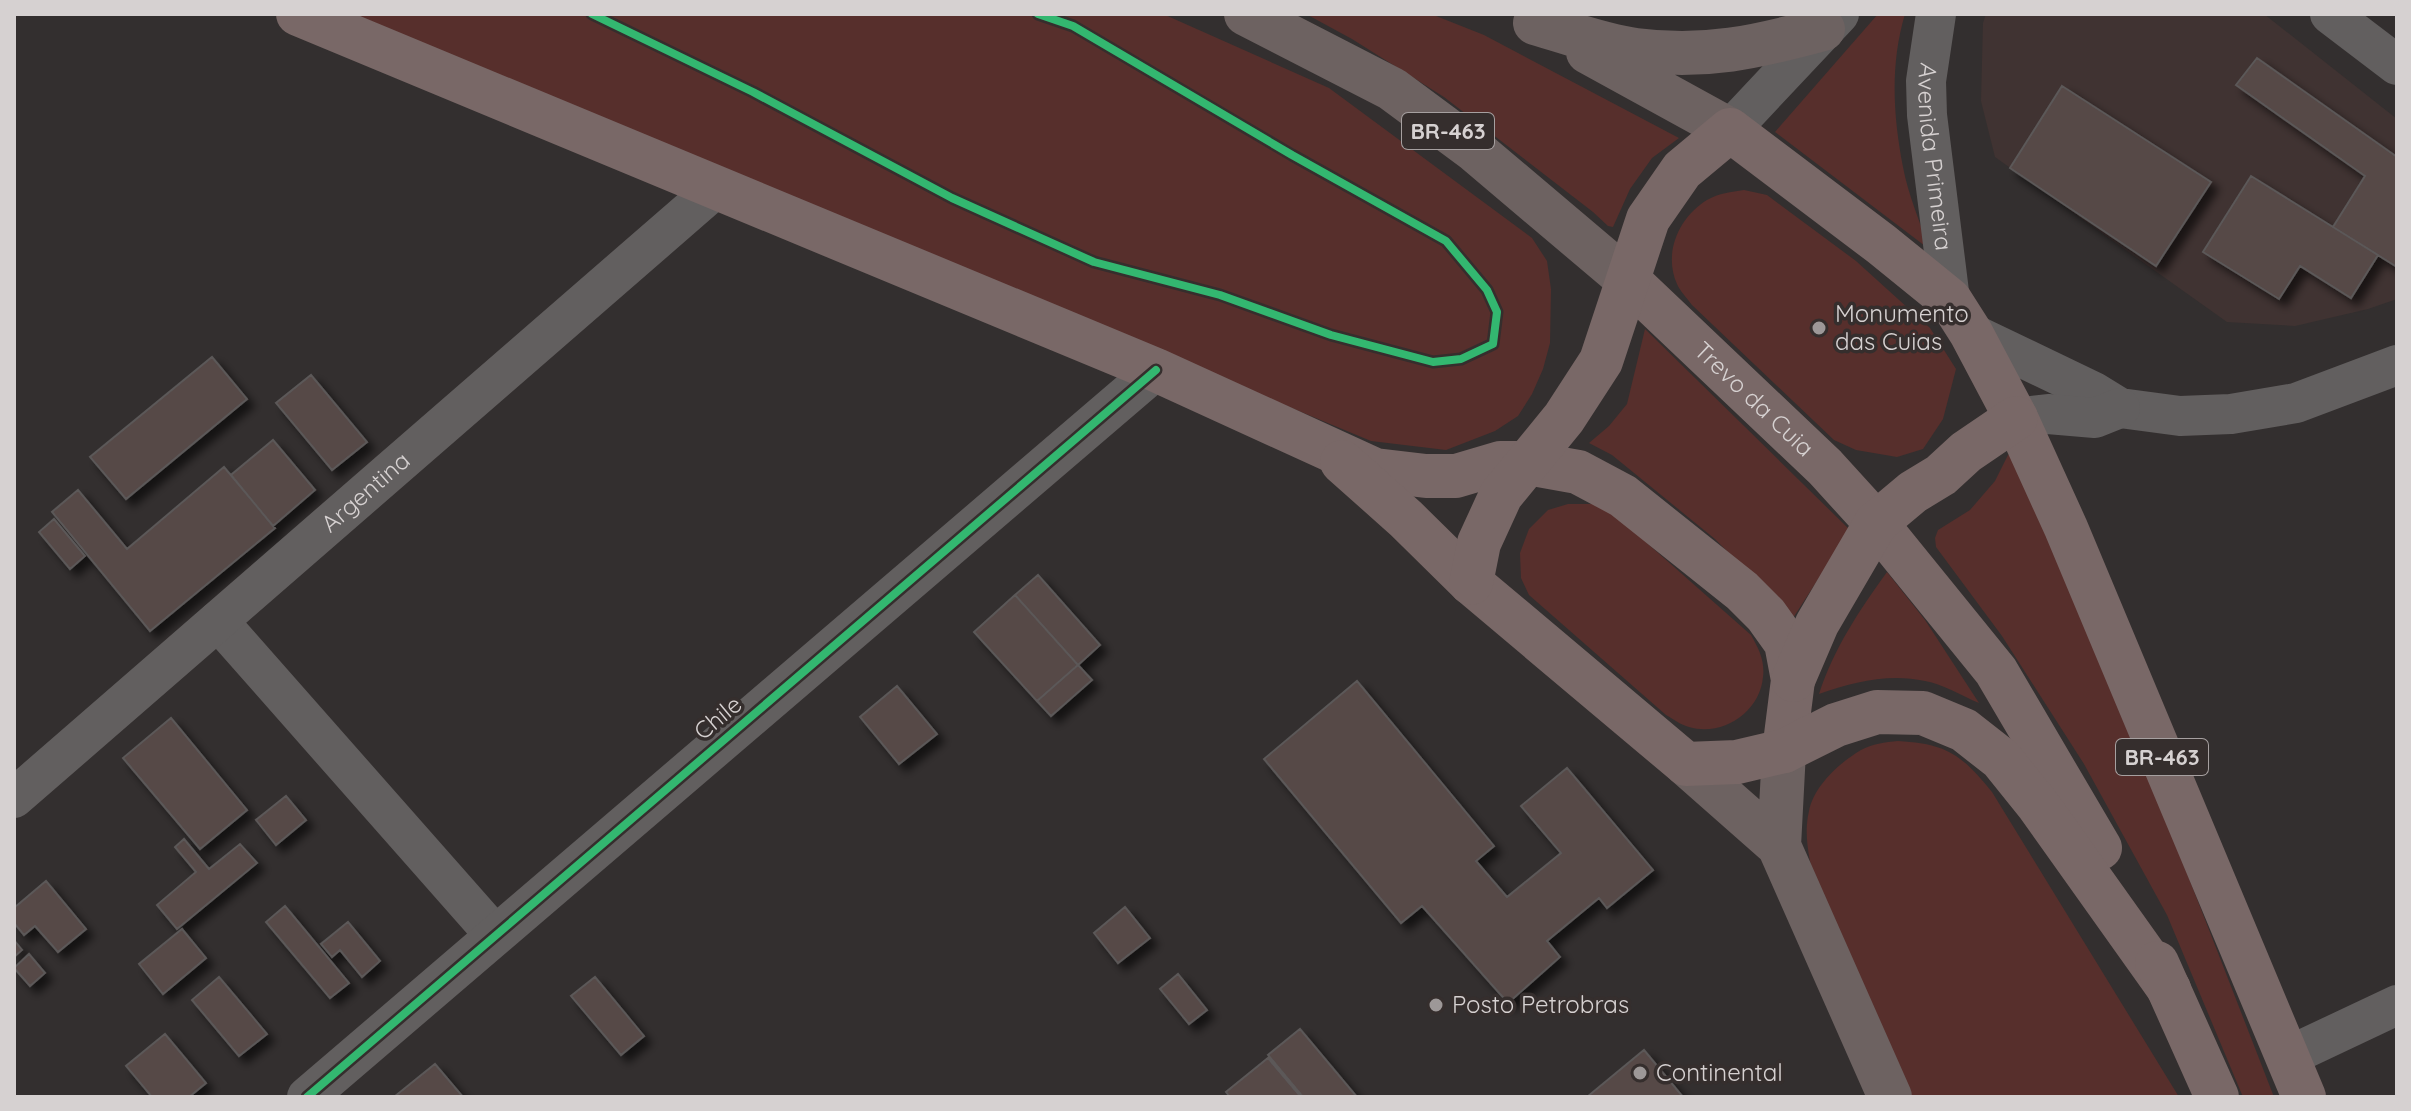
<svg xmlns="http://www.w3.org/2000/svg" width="2411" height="1111" font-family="Quicksand,sans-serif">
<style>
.built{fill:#403332}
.green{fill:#572f2c}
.building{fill:#564847;stroke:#5b5858;stroke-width:2;filter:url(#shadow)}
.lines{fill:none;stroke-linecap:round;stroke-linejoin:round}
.minor{stroke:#625f5f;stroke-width:40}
.major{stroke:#6d6261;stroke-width:44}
.highway{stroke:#796867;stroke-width:44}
.cycleway-casing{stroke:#352e2d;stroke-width:13}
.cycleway{stroke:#33b770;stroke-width:8}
.poi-dot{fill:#9d9898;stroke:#352e2d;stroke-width:3}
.labels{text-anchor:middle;stroke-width:7;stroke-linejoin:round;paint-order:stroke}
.shield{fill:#352e2d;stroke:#a6a0a0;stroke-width:2}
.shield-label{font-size:22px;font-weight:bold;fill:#d6d1d1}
.street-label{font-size:24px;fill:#d6d1d1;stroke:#352e2d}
.poi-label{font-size:24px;fill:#d6d1d1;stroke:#352e2d;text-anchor:start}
</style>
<defs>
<filter id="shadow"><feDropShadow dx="7" dy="7" stdDeviation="4" flood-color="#0009"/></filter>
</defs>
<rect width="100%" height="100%" fill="#332f2f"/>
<path class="built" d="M 1986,14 L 2264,14 L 2397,119 L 2397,299 L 2368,309 L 2295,326 L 2227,322 L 1995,157 L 1981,101 L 1983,23 Z"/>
<path class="green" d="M 345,14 L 1163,14 L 1329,88 L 1532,238 L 1547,261 L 1551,289 L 1550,343 L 1543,369 L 1532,394 L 1518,416 L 1495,431 L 1446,450 L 1371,441 Z
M 1306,14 L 1431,14 L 1484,35 L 1679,138 L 1652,158 L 1630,189 L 1613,227 L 1608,226 L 1593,212 L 1444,97 L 1352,39 Z
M 1878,14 L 1905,14 C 1890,64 1893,116 1903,167 C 1908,194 1920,222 1929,249 L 1775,132 Z
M 1744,190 L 1767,195 L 1856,261 L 1930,328 L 1956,369 L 1943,419 L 1923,449 L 1897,457 L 1856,450 L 1834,440 L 1692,305 C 1687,298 1680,291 1677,284 C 1663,253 1679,217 1707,200 C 1719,193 1731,192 1744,190 Z
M 1645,329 L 1850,530 L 1793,618 L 1715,539 L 1612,455 L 1589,443 L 1609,426 L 1627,404 Z
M 2014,454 L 2150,778 L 2274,1097 L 2243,1097 L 2167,915 L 2084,764 L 2002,636 L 1936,547 L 1935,538 L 1938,530 L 1970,510 L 1995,481 L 2008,455 Z
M 1568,504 L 1594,504 L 1613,513 L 1751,635 C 1759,649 1765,661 1763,677 C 1760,712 1723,737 1689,727 C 1681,725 1673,719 1666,715 L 1529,595 L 1521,578 L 1520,553 L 1529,529 L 1548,510 Z
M 1887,572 L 1925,620 L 1979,703 C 1962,696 1943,684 1925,681 C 1889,673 1853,682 1819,694 C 1834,648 1859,611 1887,572 Z
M 1898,741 C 1947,744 1961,754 1992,792 L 2179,1097 L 1909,1097 L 1816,886 C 1810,863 1803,836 1809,811 C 1814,786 1839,763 1861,750 C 1872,744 1885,742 1898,741 Z"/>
<path class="building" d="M 2257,58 L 2397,157 L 2397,267 L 2333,227 L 2365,176 L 2236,85 Z
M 2062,86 L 2211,182 L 2156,266 L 2010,168 Z
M 2251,176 L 2378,255 L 2351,298 L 2300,266 L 2279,299 L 2203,252 Z
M 212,357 L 247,399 L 126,499 L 90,457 Z
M 311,375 L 367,442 L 332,470 L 276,403 Z
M 273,440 L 315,490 L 273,526 L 231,475 Z
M 224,467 L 275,528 L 150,631 L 52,512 L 78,490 L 127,549 Z
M 54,519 L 85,556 L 70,569 L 39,532 Z
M 1038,575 L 1100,645 L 1078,665 L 1015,595 Z
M 1015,595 L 1078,665 L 1037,701 L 974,632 Z
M 1078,665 L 1092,680 L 1051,716 L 1037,701 Z
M 1357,681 L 1494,846 L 1476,861 L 1507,897 L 1561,853 L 1521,806 L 1567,768 L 1653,870 L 1607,908 L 1599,898 L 1547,941 L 1560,957 L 1508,1003 L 1422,906 L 1401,923 L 1264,759 Z
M 897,686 L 937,734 L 899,764 L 860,717 Z
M 171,718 L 247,810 L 200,849 L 123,758 Z
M 286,796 L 306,820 L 276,845 L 256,820 Z
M 184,839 L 209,869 L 240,844 L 257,863 L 177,929 L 157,905 L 196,872 L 175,847 Z
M 46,881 L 86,929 L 58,952 L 35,926 L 24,935 L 14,923 L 14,908 Z
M 285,906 L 349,983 L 330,998 L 266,922 Z
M 1125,907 L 1150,938 L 1118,963 L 1094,933 Z
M 348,922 L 380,961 L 362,977 L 340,950 L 332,957 L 321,944 Z
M 182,929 L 206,958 L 163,994 L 139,964 Z
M 14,940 L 22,950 L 14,957 Z
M 29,954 L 45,973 L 30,986 L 14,968 Z
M 1178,974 L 1207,1010 L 1189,1024 L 1160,989 Z
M 219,977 L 267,1034 L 239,1056 L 192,1000 Z
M 595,977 L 644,1036 L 621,1055 L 571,996 Z
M 1300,1029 L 1357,1097 L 1303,1097 L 1268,1055 Z
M 165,1034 L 206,1083 L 189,1097 L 152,1097 L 126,1066 Z
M 1644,1050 L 1683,1097 L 1587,1097 Z
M 1268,1058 L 1301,1097 L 1230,1097 L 1226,1092 Z
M 435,1064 L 463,1097 L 394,1097 Z"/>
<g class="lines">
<g class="minor">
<path id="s1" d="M 1936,14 L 1926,81 L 1927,115 L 1950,300"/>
<path d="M 2330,14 L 2397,65"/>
<path d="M 1730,130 L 1839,14"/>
<path d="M 1971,333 L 2094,392 L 2120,408 L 2180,416 L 2231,414 L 2296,403 L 2397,365"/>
<path d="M 2016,418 L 2048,414 L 2095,418 L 2120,408"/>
<path d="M 218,621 L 495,935"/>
<path id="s2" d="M 14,798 L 716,188"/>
<path d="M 2287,1057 L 2397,1005"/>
<path d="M 307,1097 L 1156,370"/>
</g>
<path class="major" d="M 1246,14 L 1392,89 L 1473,149 L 1629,281
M 1535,23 C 1567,32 1603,46 1636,50 C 1705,59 1757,47 1823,29
M 1588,52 L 1730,130
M 1686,764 L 1779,846 L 1890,1097
M 1779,846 L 1784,751"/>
<g class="highway">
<path d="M 298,14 L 1156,370 L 1375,470 L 1426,476 L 1456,476 L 1500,463 L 1527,463 L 1578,472 L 1623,496 L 1742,591 L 1766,615 L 1786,643 L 1793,680 L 1784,751"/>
<path id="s3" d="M 1629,281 L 1825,467 L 1876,523 L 1996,671 L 2100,848"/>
<path d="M 1342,462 L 1406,519 L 1471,583 L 1686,764 L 1737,762 L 1784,751 L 1836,725 L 1877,712 L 1923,713 L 1964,730 L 2001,759 L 2038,805 L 2169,989"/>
<path d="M 1471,583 L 1479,543 L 1501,495 L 1564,418 L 1601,361 L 1648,219 L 1682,170 L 1730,130 L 1881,244 L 1950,300 L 1971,333 L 2016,418 L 2066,528 L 2304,1097"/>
<path d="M 1793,680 L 1817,624 L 1876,523 L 1913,492 L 1941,475 L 1966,452 L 2016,418"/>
<path d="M 2157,963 L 2217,1097"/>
</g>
<defs>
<path id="cycleway" d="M 592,14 L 753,92 L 952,198 L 1094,262 L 1220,295 L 1331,335 L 1433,362 L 1461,359 L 1493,344 L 1497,312 L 1487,290 L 1446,241 L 1292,155 L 1073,26 L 1038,14
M 307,1097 L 1156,370"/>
</defs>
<use href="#cycleway" class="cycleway-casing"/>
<use href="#cycleway" class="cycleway"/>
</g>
<g class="poi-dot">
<circle cx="1819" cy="328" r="8"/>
<circle cx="1436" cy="1005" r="8"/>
<circle cx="1640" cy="1073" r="8"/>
</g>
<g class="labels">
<g class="shield">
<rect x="1402" y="113" width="92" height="36" rx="6"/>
<rect x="2116" y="739" width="92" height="36" rx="6"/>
</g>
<g class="shield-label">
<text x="1448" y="139">BR-463</text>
<text x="2162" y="765">BR-463</text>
</g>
<g class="street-label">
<text dy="8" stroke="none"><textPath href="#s1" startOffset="144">Avenida Primeira</textPath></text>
<text dy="8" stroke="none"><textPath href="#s3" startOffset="172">Trevo da Cuia</textPath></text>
<text dy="8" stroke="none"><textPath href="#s2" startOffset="466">Argentina</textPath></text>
<text transform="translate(718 718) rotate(-40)" y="8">Chile</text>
</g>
<g class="poi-label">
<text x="1835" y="322">Monumento<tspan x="1835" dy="28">das Cuias</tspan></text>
<text x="1452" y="1013">Posto Petrobras</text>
<text x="1656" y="1081">Continental</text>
</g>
</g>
<rect width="2411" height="1111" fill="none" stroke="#d6d1d1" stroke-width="32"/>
</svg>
